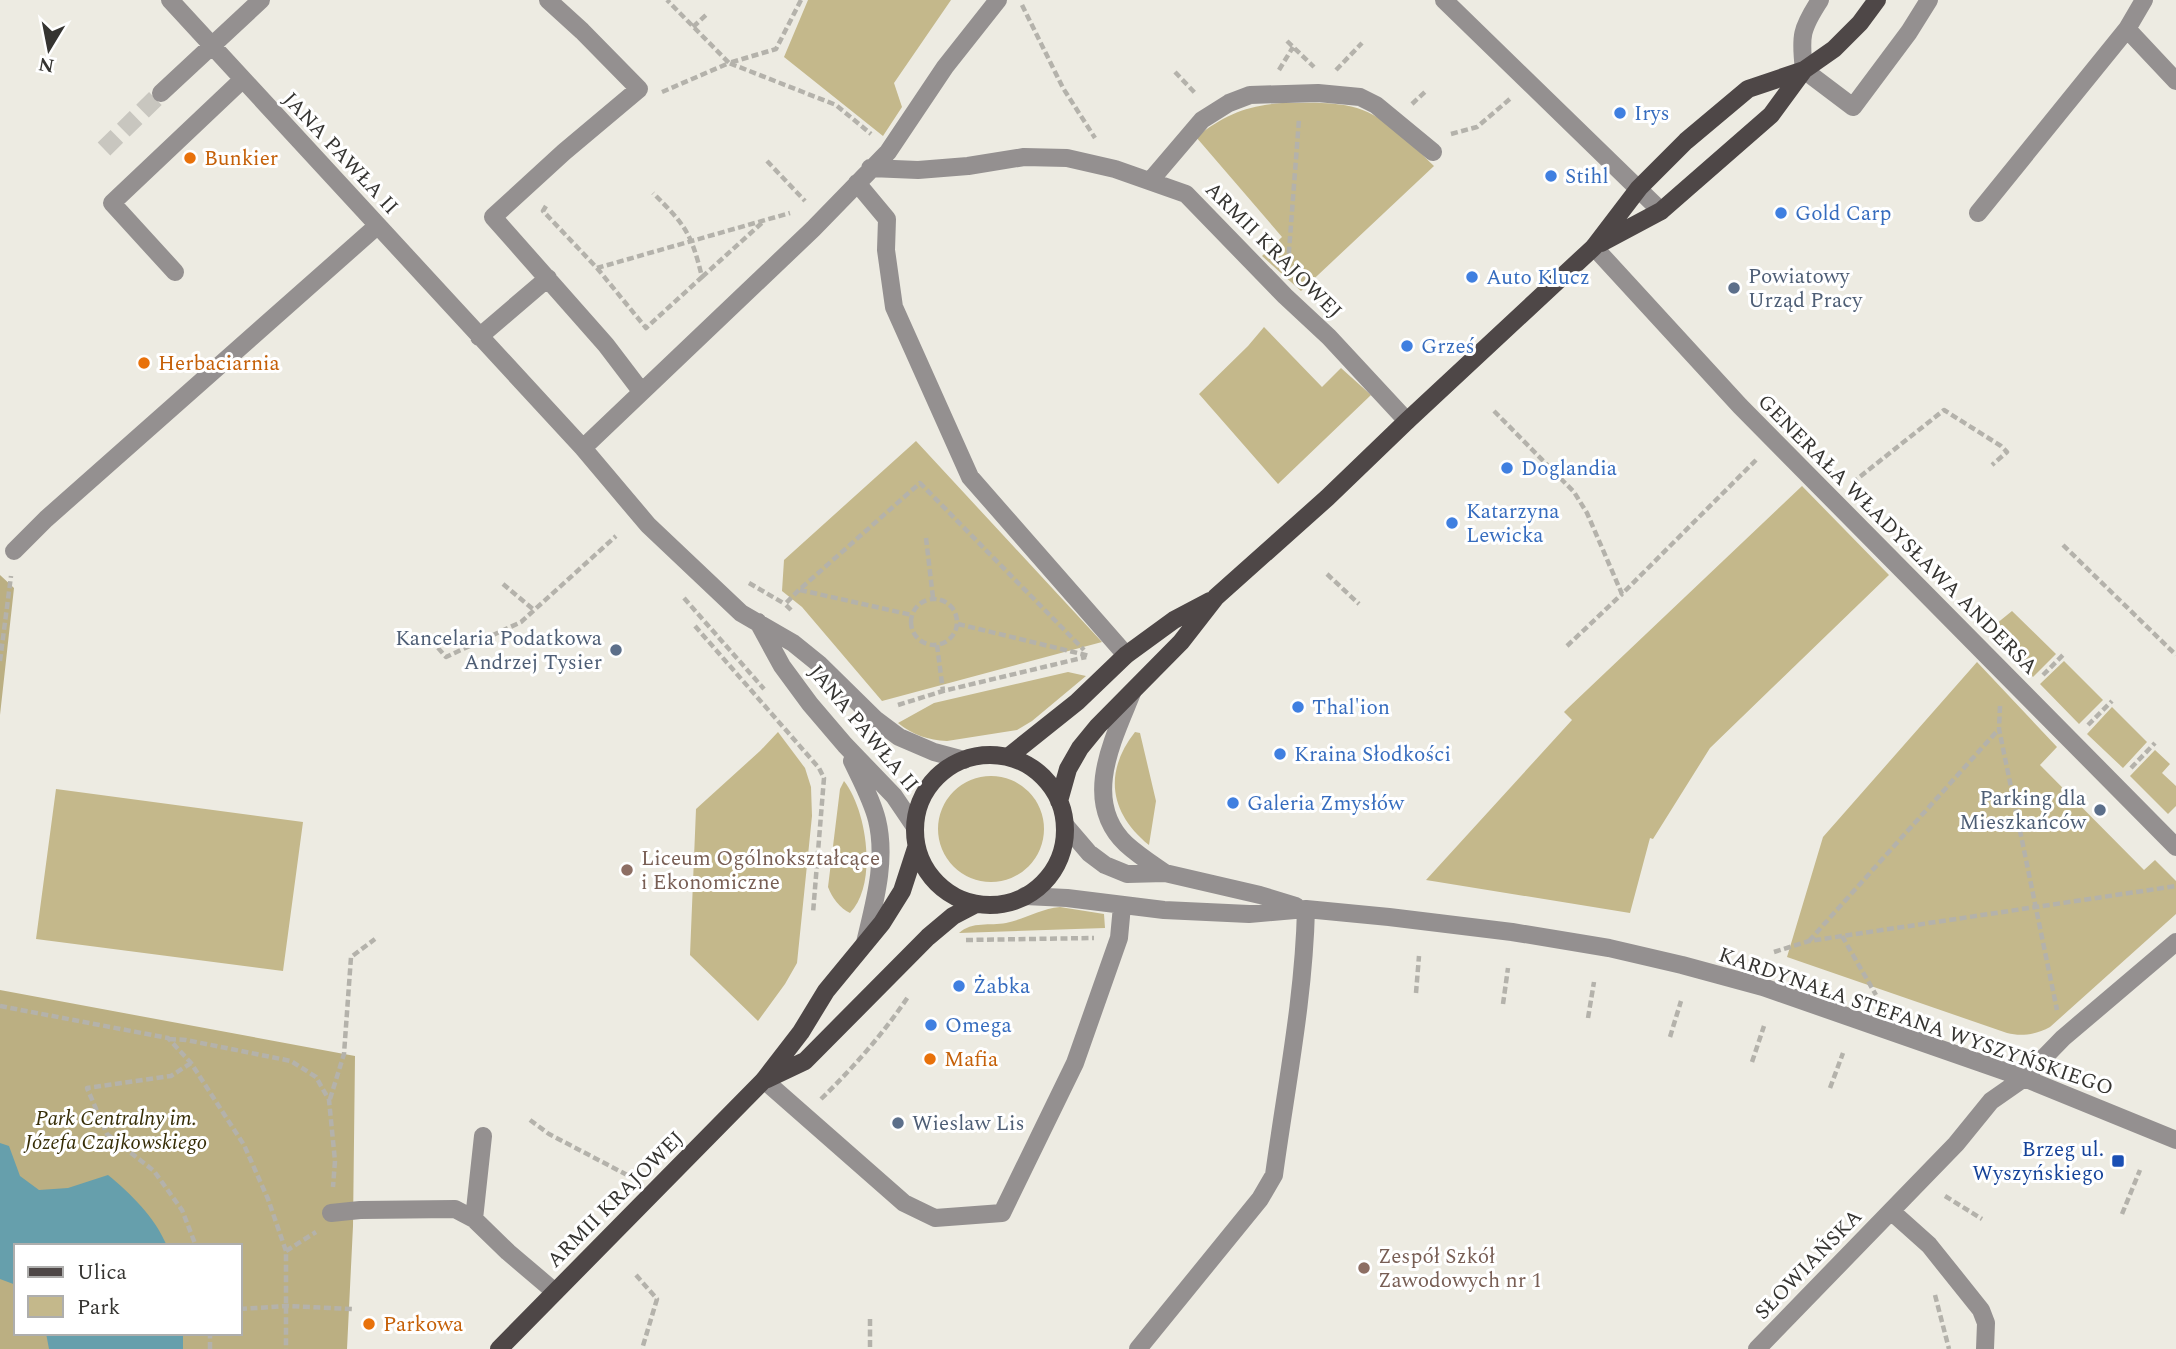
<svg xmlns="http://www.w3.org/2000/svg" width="2176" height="1349" font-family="Spectral,serif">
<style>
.green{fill:#c4b88b}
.forest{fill:#bbaf82;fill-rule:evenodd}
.water{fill:#669fac}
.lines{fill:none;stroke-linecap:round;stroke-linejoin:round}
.minor-tunnel{stroke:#c8c6bf;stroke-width:18;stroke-dasharray:18 9;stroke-linecap:butt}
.path{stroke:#b4b2ab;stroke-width:4.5;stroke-dasharray:7 3.5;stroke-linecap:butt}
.minor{stroke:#949090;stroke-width:18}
.major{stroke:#4e4747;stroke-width:18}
.shop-dot{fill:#3f7fe0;stroke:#fff;stroke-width:2.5}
.food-dot{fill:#e8710a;stroke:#fff;stroke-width:2.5}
.service-dot{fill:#5c6f8a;stroke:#fff;stroke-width:2.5}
.education-dot{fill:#8d6e63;stroke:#fff;stroke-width:2.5}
.transit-dot{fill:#1a4fb4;stroke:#fff;stroke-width:2.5}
.labels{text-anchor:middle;stroke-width:6;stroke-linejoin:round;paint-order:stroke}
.shop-label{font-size:21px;fill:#366cbe;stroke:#fff;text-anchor:start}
.street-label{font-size:21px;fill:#353431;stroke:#fff}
.food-label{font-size:21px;fill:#c56008;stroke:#fff;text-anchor:start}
.service-label{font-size:21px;fill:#4e5e75;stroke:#fff;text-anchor:start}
.education-label{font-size:21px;fill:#785e54;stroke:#fff;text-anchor:start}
.park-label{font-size:21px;font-style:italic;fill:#362d06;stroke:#fff}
.transit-label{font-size:21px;fill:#164399;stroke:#fff;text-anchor:end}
</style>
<rect width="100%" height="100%" fill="#edebe2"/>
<path class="green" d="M 808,0 L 951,0 L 894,83 L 902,107 L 883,136 L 784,57 Z
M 1282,103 C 1306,103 1333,101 1357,108 C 1387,117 1412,145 1434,166 L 1301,291 L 1262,256 L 1282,237 L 1196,137 C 1225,115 1245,106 1282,103 Z
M 1264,327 L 1322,387 L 1341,368 L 1371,395 L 1278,484 L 1199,394 L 1248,346 Z
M 916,441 L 1102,642 L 882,701 L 802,607 L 782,591 L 784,560 Z
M 1802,486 L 1889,575 L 1710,748 L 1653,839 L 1650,838 L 1630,913 L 1426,880 L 1572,720 L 1564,712 L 1568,708 Z
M 2012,611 L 2056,654 L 2033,677 L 1992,636 L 1996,624 Z
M 2064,661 L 2103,700 L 2079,724 L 2040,684 Z
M 1977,662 L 2057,747 L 2040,765 L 2144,870 L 2155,860 L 2176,881 L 2176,914 L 2050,1027 C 2037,1034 2022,1037 2007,1033 L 1787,957 L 1823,837 Z
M 1068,672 L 1086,676 L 1032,721 L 1017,730 L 947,741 C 928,740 913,735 898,723 L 934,703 Z
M 2112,707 L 2147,742 L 2123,768 L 2087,734 Z
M 778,732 L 805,768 L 811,787 L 812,816 L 797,963 L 785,984 L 758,1021 L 690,955 L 696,809 L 760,751 Z
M 1135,732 L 1140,733 L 1156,801 L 1149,845 C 1110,813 1103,773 1135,732 Z
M 2155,750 L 2170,764 L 2162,773 L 2176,786 L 2176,806 L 2168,814 L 2130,776 Z
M938 829a53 53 0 1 1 106 0a53 53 0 1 1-106 0Z
M 844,781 C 867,810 878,884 850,913 C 840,908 832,898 828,887 L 840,789 Z
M 56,789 L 303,822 L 283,971 L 36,939 Z
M 1060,907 L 1104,914 L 1105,928 L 959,933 C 972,921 990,926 1006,923 C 1025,919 1040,909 1060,907 Z"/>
<path class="forest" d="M 0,575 L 14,588 L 0,715 Z
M 0,990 L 355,1056 L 353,1226 L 347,1349 L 0,1349 ZM 16,1246 L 240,1246 L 240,1333 L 16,1333 Z"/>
<path class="water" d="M 0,1143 L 9,1146 L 20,1176 L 39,1190 L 68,1188 L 108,1175 C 131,1194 155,1217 167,1246 L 16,1246 L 16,1285 L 0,1279 Z
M 46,1333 L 183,1333 L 183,1349 L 49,1349 Z"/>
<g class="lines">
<path class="minor-tunnel" d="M 104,149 L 161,93"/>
<path class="path" d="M 801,0 L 776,49 L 729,63 L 836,105 L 871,134
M 1022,5 L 1063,88 L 1095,138
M 693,27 L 707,14
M 1287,41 L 1314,67
M 1279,70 L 1293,47
M 1336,70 L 1362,43
M 1175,72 L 1196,94
M 662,92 L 729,63 L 667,0
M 1412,104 L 1427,90
M 1451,134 L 1477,127 L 1511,98
M 767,161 L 805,201
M 546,206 L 543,211 L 597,268 L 790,213
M 1288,264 L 1299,119
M 597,268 L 646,328 L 702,277 C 691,232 685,225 653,193
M 702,277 L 764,221
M 1494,411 L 1574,492 L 1587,513 L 1622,594 L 1756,460
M 1852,483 L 1944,410 L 2001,446 L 2007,452 L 1992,465
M 926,538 L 933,598
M 2063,545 L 2176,655
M 1327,574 L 1359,604
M 749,583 L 785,604
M 503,584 L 534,610
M 800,590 L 912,615
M 684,598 L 764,689
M911 622a23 23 0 1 1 46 0a23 23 0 1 1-46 0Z
M 791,610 L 785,604 L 799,590 L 920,483 L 1084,650
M 958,624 L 1090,656
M 695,626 L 819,768 L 824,778 L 813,913
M 431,640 L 446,657 L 521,622 L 616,536
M 937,645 L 943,691
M 1567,646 L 1622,594
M 0,661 L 11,576
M 2043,675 L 2064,654
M 898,705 L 943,691 L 1086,657
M 2000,706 L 1999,729 L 2057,1010
M 2088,725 L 2112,701
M 2131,768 L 2155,743
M 1842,936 L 1876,995
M 966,940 L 1094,938
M 1809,941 L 1998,730
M 1774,952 L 1809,941 L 2176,886
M 1416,993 L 1419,956
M 1503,1004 L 1508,968
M 0,1006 L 168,1038 L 191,1063 L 244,1145 L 268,1199 L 286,1251 L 286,1349
M 1588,1018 L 1594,982
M 1670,1037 L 1681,1001
M 169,1039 L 186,1040 L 291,1061 L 316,1077 L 329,1100 L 335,1161 L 333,1187
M 1752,1062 L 1764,1026
M 191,1063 L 171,1076 L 87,1088 L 107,1134 L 154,1171 L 182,1210 L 196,1246
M 1830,1088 L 1843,1053
M 330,1099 L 344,1054 L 351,957 L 375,939
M 821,1099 C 854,1067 882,1035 908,997
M 530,1120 L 549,1134 L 629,1176
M 1945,1196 L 1982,1219
M 2122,1214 L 2140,1170
M 286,1251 L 316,1232
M 636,1275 L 657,1299 L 642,1349
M 1935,1295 L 1949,1349
M 240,1309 L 287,1306 L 352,1309
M 870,1319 L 870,1349
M 210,1349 L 210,1333"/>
<path class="minor" d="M 170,0 L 583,448 L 648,525 L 741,613 L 793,643 L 819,664 L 875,719 L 899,737 L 934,752 L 964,760
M 548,0 L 582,31 L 639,89 L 564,152 L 493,217 L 606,345 L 641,391
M 1444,0 L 1661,211
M 1820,0 C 1801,29 1800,36 1804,70 L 1853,107 L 1909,32 L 1929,0
M 2127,29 L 2144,0
M 161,93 L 261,0
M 870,168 L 918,170 L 968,166 L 1024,157 L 1067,158 L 1115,169 L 1186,194 L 1285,296 L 1329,337 L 1407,421
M 1150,181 L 1202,120 L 1229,103 L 1250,95 L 1318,93 L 1360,97 L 1376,105 L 1433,152
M 857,183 L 887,219 L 886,250 L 894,307 L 970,477 L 1126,655
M 1978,213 L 2127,29 L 2176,81
M 1594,247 L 1740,406 L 2176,847
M 175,272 L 112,203 L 242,80
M 479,337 L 548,278
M 583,448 L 813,229 L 888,152 L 945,67 L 998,0
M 14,551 L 46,519 L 377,226
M 758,622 L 782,666 L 810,704 L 845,745 L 894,796 L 915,827
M 1132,693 C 1113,740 1081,801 1126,844 C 1138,855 1152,864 1165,873
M 852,761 C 861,780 872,800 877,820 C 887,861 874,904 865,943
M 1065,825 L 1089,853 L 1105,865 L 1127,874 L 1165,873 L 1260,895 L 1296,906
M 1025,896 L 1067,898 L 1164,910 L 1249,914 L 1306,909 L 1389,917 L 1512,932 L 1609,948 L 1682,965 L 1763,987 L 2024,1078 L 2176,1140
M 764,1080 L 904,1203 L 935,1218 L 1002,1213 L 1075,1063 L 1119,938 L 1122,906
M 1891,1211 L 1929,1245 L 1981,1310 L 1986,1323 L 1985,1349
M 331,1213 L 360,1210 L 455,1209 L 474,1219 L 508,1252 L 555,1292
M 474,1219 L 483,1136
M 1138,1349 L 1260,1199 L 1274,1175 C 1286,1087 1304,998 1306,909
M 1757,1349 L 1956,1144 L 1991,1101 L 2024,1078 L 2063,1038 L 2176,942"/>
<path class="major" d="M 1601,243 L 1661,211 L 1771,115 L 1804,70
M915 830a75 75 0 1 1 150 0a75 75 0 1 1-150 0Z
M 1008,757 L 1077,702 L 1126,655 L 1174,620 L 1210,601
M 1059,801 L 1068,769 L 1080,748 L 1098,726 L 1181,642 L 1216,597 L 1327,498 L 1407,421 L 1594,247 L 1639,188 L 1686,141 L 1748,89 L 1804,70 L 1834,49 L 1860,23 L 1877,0
M 767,1079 L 805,1061 L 928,937 L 953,916 L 976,904
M 499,1349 L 764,1080 L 801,1032 L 826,991 L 882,923 L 902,891 L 916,848"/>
</g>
<g class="shop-dot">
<circle cx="1620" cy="113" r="7"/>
<circle cx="1551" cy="176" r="7"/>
<circle cx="1781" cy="213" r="7"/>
<circle cx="1472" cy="277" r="7"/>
<circle cx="1407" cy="346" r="7"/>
<circle cx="1507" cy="468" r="7"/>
<circle cx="1452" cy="523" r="7"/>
<circle cx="1298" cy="707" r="7"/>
<circle cx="1280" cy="754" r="7"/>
<circle cx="1233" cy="803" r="7"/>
<circle cx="959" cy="986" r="7"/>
<circle cx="931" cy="1025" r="7"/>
</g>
<g class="food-dot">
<circle cx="190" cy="158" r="7"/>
<circle cx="144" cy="363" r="7"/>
<circle cx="930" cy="1059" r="7"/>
<circle cx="369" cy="1324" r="7"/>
</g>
<g class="service-dot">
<circle cx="1734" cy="288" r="7"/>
<circle cx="616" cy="650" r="7"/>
<circle cx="2100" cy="810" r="7"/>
<circle cx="898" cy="1123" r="7"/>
</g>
<g class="education-dot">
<circle cx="627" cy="870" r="7"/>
<circle cx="1364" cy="1268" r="7"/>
</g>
<rect class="transit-dot" x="2111" y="1154" width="14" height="14" rx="3.5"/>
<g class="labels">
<g class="shop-label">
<text x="1634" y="120">Irys</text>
<text x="1565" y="183">Stihl</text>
<text x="1795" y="220">Gold Carp</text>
<text x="1486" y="284">Auto Klucz</text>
<text x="1421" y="353">Grześ</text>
<text x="1521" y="475">Doglandia</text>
<text x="1466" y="518">Katarzyna<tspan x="1466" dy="24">Lewicka</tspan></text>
<text x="1312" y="714">Thal'ion</text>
<text x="1294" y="761">Kraina Słodkości</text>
<text x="1247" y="810">Galeria Zmysłów</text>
<text x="973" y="993">Żabka</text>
<text x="945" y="1032">Omega</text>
</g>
<g class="street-label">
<text transform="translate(341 153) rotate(47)" y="7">JANA PAWŁA II</text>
<text transform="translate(1274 250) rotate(45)" y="7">ARMII KRAJOWEJ</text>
<text transform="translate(1898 534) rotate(45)" y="7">GENERAŁA WŁADYSŁAWA ANDERSA</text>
<text transform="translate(864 728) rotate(50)" y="7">JANA PAWŁA II</text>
<text transform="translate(1916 1021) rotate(19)" y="7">KARDYNAŁA STEFANA WYSZYŃSKIEGO</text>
<text transform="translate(615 1199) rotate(-45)" y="7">ARMII KRAJOWEJ</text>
<text transform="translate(1808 1264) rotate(-46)" y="7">SŁOWIAŃSKA</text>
</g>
<g class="food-label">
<text x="204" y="165">Bunkier</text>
<text x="158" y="370">Herbaciarnia</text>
<text x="944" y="1066">Mafia</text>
<text x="383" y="1331">Parkowa</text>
</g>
<g class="service-label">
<text x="1748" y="283">Powiatowy<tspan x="1748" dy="24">Urząd Pracy</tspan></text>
<text x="602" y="645" text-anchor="end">Kancelaria Podatkowa<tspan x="602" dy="24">Andrzej Tysier</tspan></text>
<text x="2086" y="805" text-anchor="end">Parking dla<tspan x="2086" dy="24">Mieszkańców</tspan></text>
<text x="912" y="1130">Wieslaw Lis</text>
</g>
<g class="education-label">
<text x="641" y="865">Liceum Ogólnokształcące<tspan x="641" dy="24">i Ekonomiczne</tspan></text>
<text x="1378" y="1263">Zespół Szkół<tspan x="1378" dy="24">Zawodowych nr 1</tspan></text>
</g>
<g class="park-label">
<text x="116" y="1125">Park Centralny im.<tspan x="116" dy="24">Józefa Czajkowskiego</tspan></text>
</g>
<g class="transit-label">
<text x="2104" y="1156">Brzeg ul.<tspan x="2104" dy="24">Wyszyńskiego</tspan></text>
</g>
</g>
<rect x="14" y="1244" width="228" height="91" fill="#ffffff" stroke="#aeaead" stroke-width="2"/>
<rect x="28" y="1267" width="35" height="10" fill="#4e4747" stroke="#aeaead" stroke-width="2"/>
<text x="77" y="1279" font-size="21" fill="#353431">Ulica</text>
<rect x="28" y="1296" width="35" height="21" fill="#c4b88b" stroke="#aeaead" stroke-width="2"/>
<text x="77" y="1314" font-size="21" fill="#353431">Park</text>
<g transform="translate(49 49) rotate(190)" stroke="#ffffff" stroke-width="5" paint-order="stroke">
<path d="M0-5L12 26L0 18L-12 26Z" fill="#353431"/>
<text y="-10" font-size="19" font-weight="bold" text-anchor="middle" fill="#353431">N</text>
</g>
</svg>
